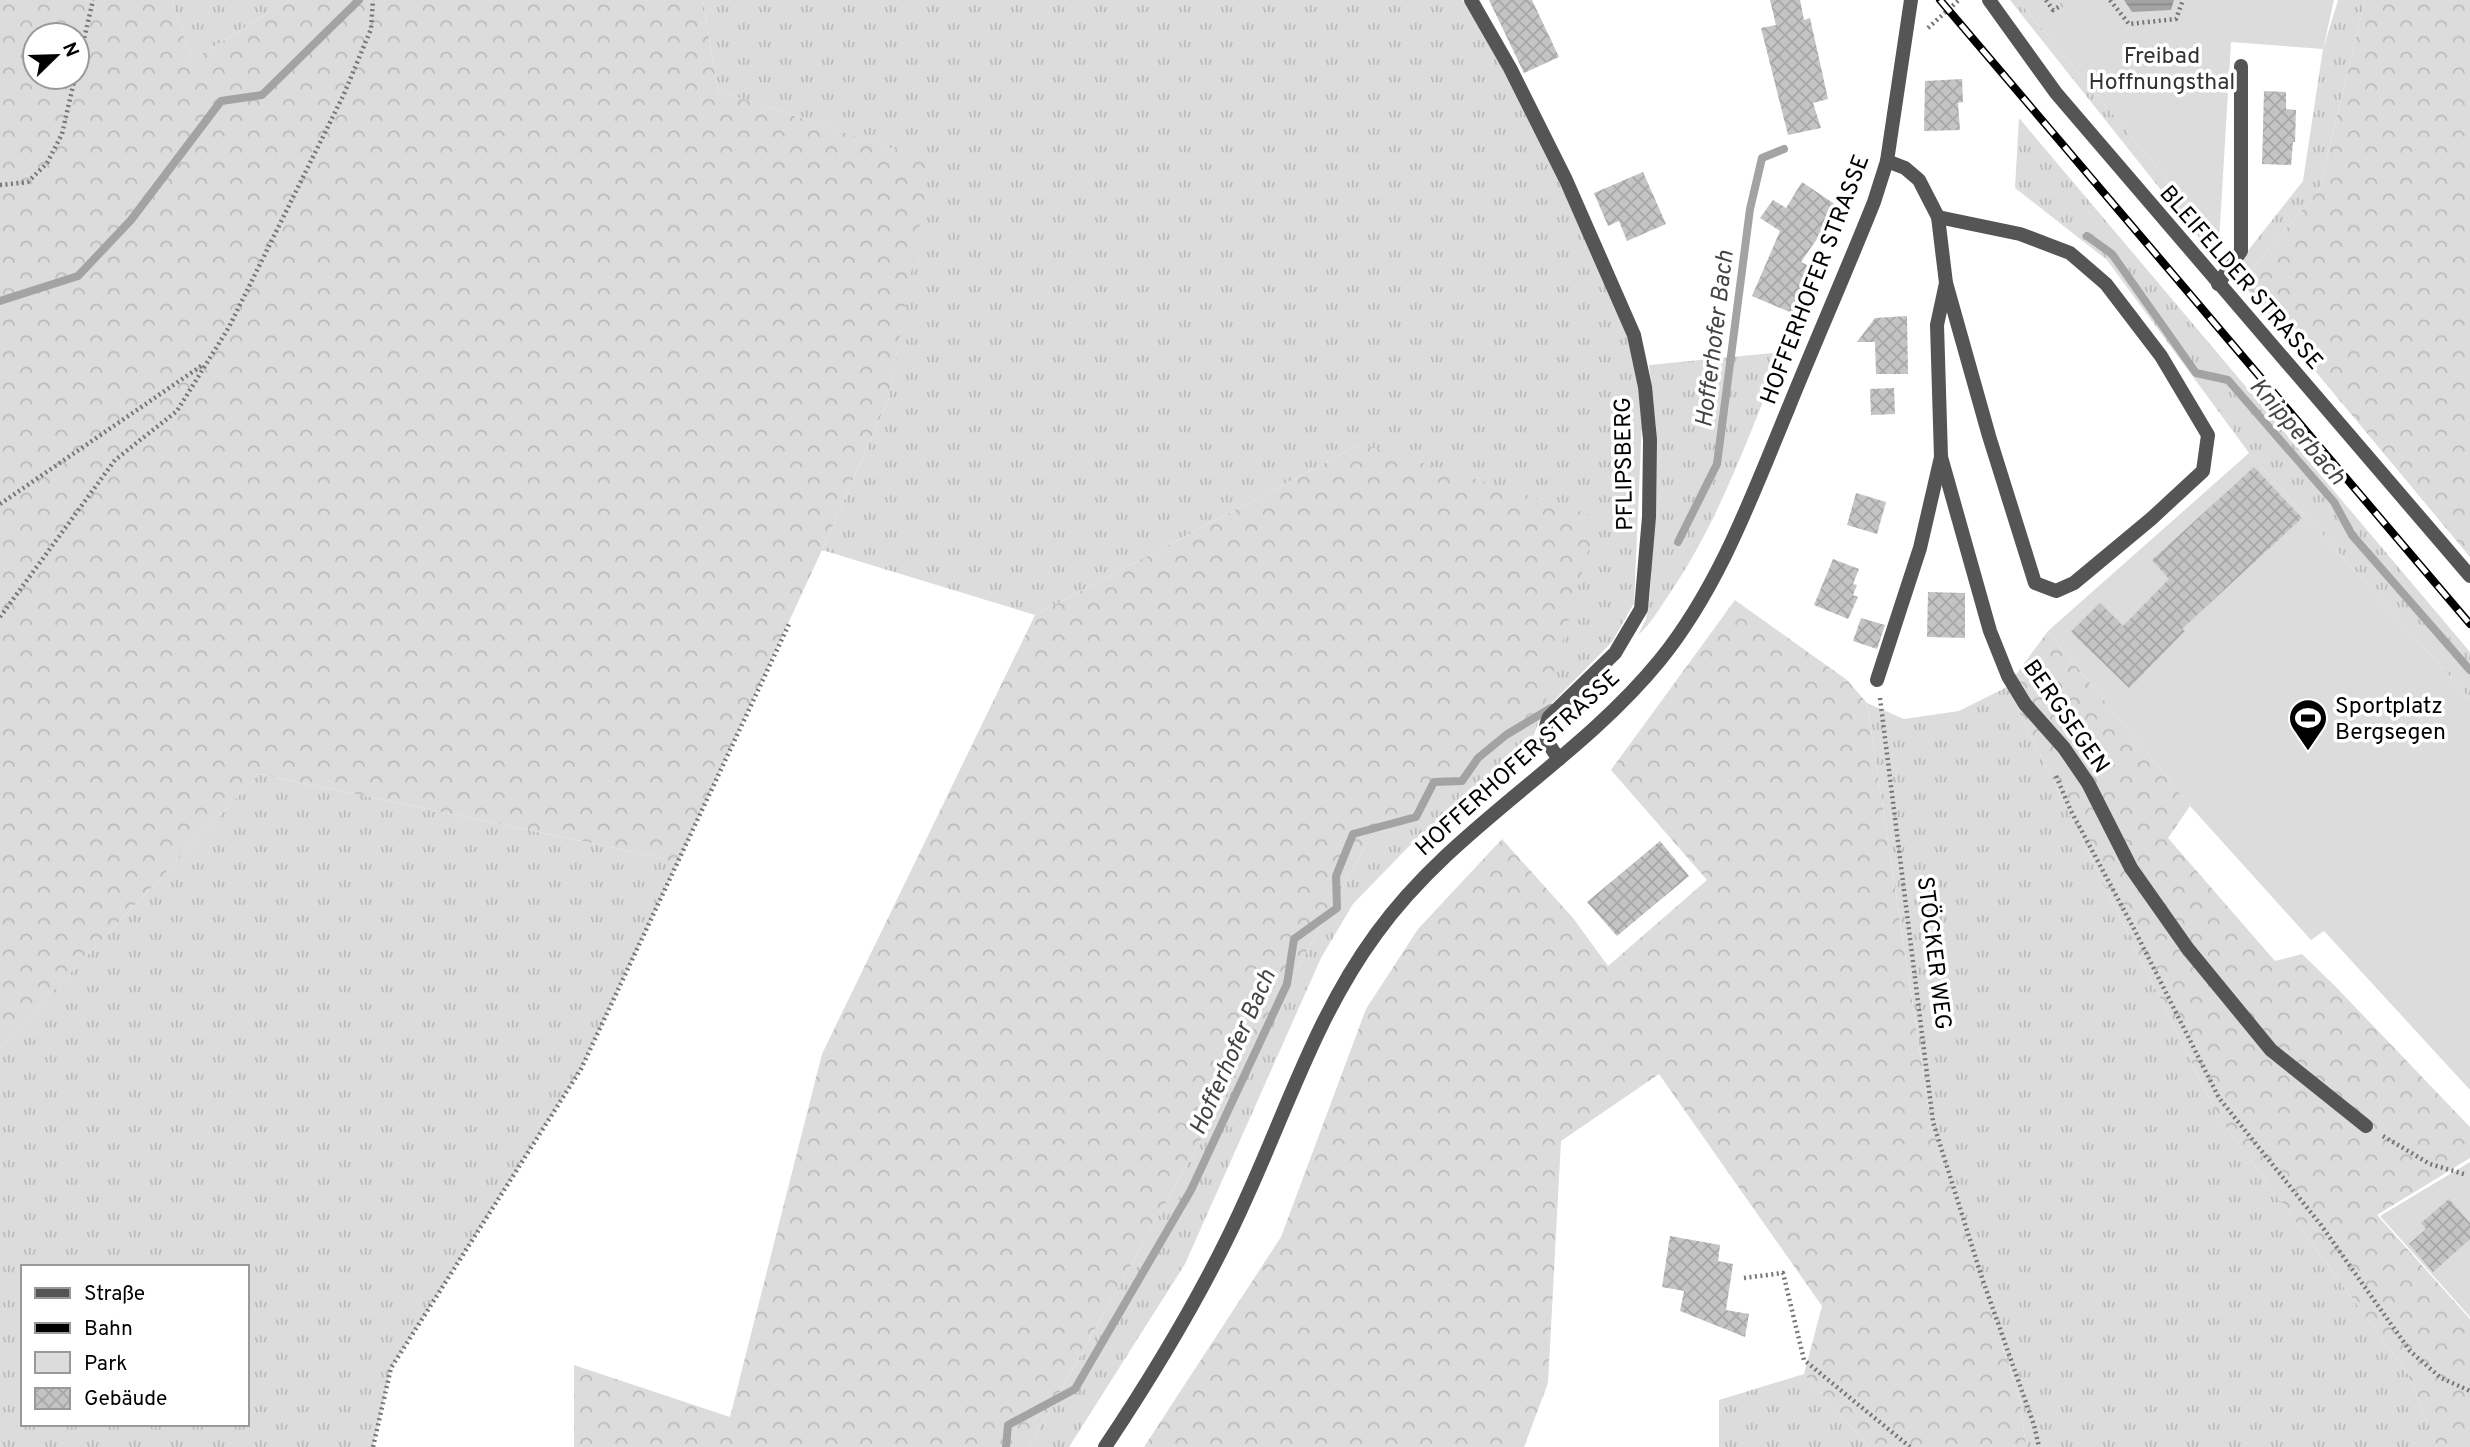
<svg xmlns="http://www.w3.org/2000/svg" width="2470" height="1447" font-family="Overpass,sans-serif">
<style>
.grass{fill:url(#grass-tufts);fill-rule:evenodd}
.forest{fill:url(#forest-crowns);fill-rule:evenodd}
.park{fill:#dcdcdc}
.water{fill:url(#water-rules)}
.lines{fill:none;stroke-linecap:round;stroke-linejoin:round}
.stream{stroke:#a3a3a3;stroke-width:8}
.building{fill:url(#building-cross-hatch)}
.path{stroke:#777;stroke-width:4.5;stroke-dasharray:2 3.5;stroke-linecap:butt}
.service{stroke:#555;stroke-width:14}
.minor{stroke:#555;stroke-width:14}
.tertiary{stroke:#555;stroke-width:14}
.rail-casing{stroke:#000;stroke-width:8}
.rail{stroke:#fff;stroke-width:5;stroke-dasharray:16;stroke-linecap:butt}
.labels{text-anchor:middle;stroke-width:7;stroke-linejoin:round;paint-order:stroke}
.park-label{font-size:23px;fill:#333;stroke:#fff}
.street-label{font-size:23px;fill:#000;stroke:#fff}
.poi-label{font-size:23px;fill:#000;stroke:#fff;text-anchor:start}
.water-label{font-size:24px;font-style:italic;fill:#444;stroke:#fff}
</style>
<defs>
<pattern id="grass-tufts" width="24" height="20" patternUnits="userSpaceOnUse" patternTransform="scale(1.75)"><rect width="24" height="20" fill="#dcdcdc"/><path d="M3 7l-1-3M5 7V3M7 7l1-3M15 17l-1-3M17 17v-4M19 17l1-3" fill="none" stroke="#bbb"/></pattern>
<pattern id="forest-crowns" width="20" height="18" patternUnits="userSpaceOnUse" patternTransform="scale(1.75)"><rect width="20" height="18" fill="#dcdcdc"/><path d="M2 6a3 3 0 1 1 6 0M12 15a3 3 0 1 1 6 0" fill="none" stroke="#bbb"/></pattern>
<pattern id="water-rules" width="6" height="5" patternUnits="userSpaceOnUse" patternTransform="scale(1.75)"><rect width="6" height="5" fill="#a3a3a3"/><path d="M0 2.5h6" fill="none" stroke="#8b8b8b"/></pattern>
<pattern id="building-cross-hatch" width="8" height="8" patternUnits="userSpaceOnUse" patternTransform="scale(1.75)"><rect width="8" height="8" fill="#c4c4c4"/><path d="M0 0l8 8M0 8l8-8" fill="none" stroke="#a7a7a7"/></pattern>
</defs>
<rect width="100%" height="100%" fill="#fff"/>
<path class="grass" d="M 172,0 L 289,0 L 192,60 Z
M 703,0 L 1463,0 L 1491,44 L 1560,182 L 1634,352 L 1642,423 L 1634,603 L 1612,642 L 1542,713 L 1530,745 L 1417,838 L 1353,904 L 1321,958 L 1185,1264 L 1069,1447 L 1029,1447 L 1370,838 L 1410,817 L 1428,791 L 1458,769 L 1361,444 L 1035,615 L 822,550 L 889,398 L 930,161 L 718,91 Z
M 2010,0 L 2018,0 L 2219,242 L 2215,258 Z
M 2338,0 L 2365,0 L 2319,190 L 2241,282 L 2235,267 L 2303,181 L 2323,49 Z
M 2019,118 L 2470,652 L 2470,699 L 2249,453 L 2107,260 L 2015,188 Z
M 1783,352 C 1749,435 1719,522 1668,596 C 1659,609 1650,625 1638,635 L 1646,619 L 1650,595 L 1656,490 L 1656,427 L 1649,365 Z
M 2007,687 L 2218,1116 L 2408,1374 L 2437,1447 L 2026,1447 L 2020,1400 L 1930,1118 L 1867,703 L 1904,719 L 1959,711 Z
M 259,774 L 653,856 L 677,864 L 581,1069 L 391,1368 L 373,1447 L 0,1447 L 0,1047 ZM 23,1267 L 247,1267 L 247,1424 L 23,1424 Z
M 1804,1374 L 1869,1447 L 1719,1447 L 1719,1400 Z"/>
<path class="forest" d="M 0,0 L 172,0 L 192,60 L 289,0 L 703,0 L 718,91 L 931,161 L 889,398 L 822,550 L 677,864 L 653,856 L 259,774 L 0,1047 ZM 35,35 L 77,35 L 77,77 L 35,77 Z
M 2365,0 L 2470,0 L 2470,557 L 2241,282 L 2319,190 Z
M 1361,444 L 1598,517 L 1542,713 L 1428,791 L 1410,817 L 1370,838 L 1029,1447 L 574,1447 L 574,1365 L 730,1417 L 822,1054 L 1035,615 Z
M 1735,600 L 1847,680 L 1867,703 L 1930,1118 L 2020,1400 L 2026,1447 L 1869,1447 L 1804,1374 L 1822,1306 L 1659,1074 L 1561,1141 L 1548,1383 L 1524,1447 L 1144,1447 L 1281,1237 L 1366,1009 L 1418,929 L 1502,839 L 1573,918 L 1608,966 L 1707,880 L 1611,770 Z
M 2048,631 L 2190,806 L 2168,838 L 2275,961 L 2302,954 L 2335,986 L 2470,1127 L 2470,1158 L 2377,1215 L 2470,1319 L 2470,1447 L 2437,1447 L 2408,1374 L 2218,1116 L 2007,687 Z"/>
<path class="park" d="M 2018,0 L 2334,0 L 2323,49 L 2231,42 L 2219,242 Z
M 2249,453 L 2470,699 L 2470,1090 L 2324,931 L 2311,940 L 2190,806 L 2048,631 Z
M 2470,1162 L 2470,1317 L 2380,1216 Z"/>
<path class="water" d="M 2124,0 L 2174,0 L 2171,10 L 2132,12 Z"/>
<g class="lines">
<path class="stream" d="M 2087,236 L 2112,254 L 2196,373 L 2228,380 L 2334,502 L 2352,535 L 2470,670
M 0,301 L 78,276 L 131,220 L 221,101 L 262,95 L 359,0
M 1678,542 L 1717,464 L 1750,209 L 1762,158 L 1784,149
M 1006,1447 L 1008,1425 L 1075,1389 L 1191,1190 L 1287,984 L 1294,939 L 1337,908 L 1336,876 L 1353,834 L 1416,817 L 1434,782 L 1462,781 L 1478,758 L 1506,735 L 1551,708"/>
</g>
<path class="building" d="M 1489,0 L 1532,0 L 1559,57 L 1524,73 Z
M 1770,0 L 1800,0 L 1804,20 L 1810,18 L 1828,99 L 1813,103 L 1821,128 L 1788,135 L 1761,28 L 1776,25 Z
M 1962,79 L 1963,102 L 1958,103 L 1960,130 L 1924,131 L 1925,81 Z
M 2264,91 L 2286,92 L 2286,109 L 2296,110 L 2295,142 L 2293,142 L 2291,165 L 2262,164 Z
M 1643,172 L 1666,224 L 1627,241 L 1619,221 L 1608,226 L 1594,193 Z
M 1802,182 L 1839,207 L 1801,262 L 1811,267 L 1792,313 L 1752,296 L 1780,231 L 1760,218 L 1773,200 L 1786,208 Z
M 1907,316 L 1908,374 L 1876,374 L 1875,342 L 1857,342 L 1875,318 Z
M 1894,388 L 1895,414 L 1871,415 L 1870,389 Z
M 2254,467 L 2302,518 L 2182,629 L 2185,631 L 2129,688 L 2071,632 L 2100,603 L 2123,626 L 2169,579 L 2152,560 Z
M 1856,493 L 1886,502 L 1877,534 L 1847,525 Z
M 1833,559 L 1859,569 L 1853,584 L 1857,585 L 1853,595 L 1858,597 L 1848,619 L 1814,605 Z
M 1928,592 L 1965,593 L 1965,638 L 1927,637 Z
M 1861,618 L 1885,625 L 1877,649 L 1853,641 Z
M 1660,841 L 1689,876 L 1617,936 L 1587,902 Z
M 2449,1199 L 2470,1223 L 2470,1239 L 2433,1272 L 2409,1244 L 2426,1229 L 2421,1223 Z
M 1670,1236 L 1720,1245 L 1718,1261 L 1733,1264 L 1726,1310 L 1749,1314 L 1745,1337 L 1680,1311 L 1684,1291 L 1662,1287 Z"/>
<g class="lines">
<path class="path" d="M 2046,0 L 2053,10 L 2062,5
M 2110,0 L 2129,24 L 2176,19 L 2183,0
M 1928,28 L 1959,0
M 77,70 L 93,0
M 0,185 L 28,182 L 47,163 L 62,134 L 75,77
M 0,504 L 204,364
M 0,617 L 115,460 L 177,411 L 229,327 L 344,94 L 371,29 L 373,0
M 1880,698 L 1933,1122 L 1982,1278 L 2034,1425 L 2039,1447
M 2056,776 L 2071,811 L 2134,929 L 2219,1098 L 2321,1225 L 2410,1351 L 2441,1378 L 2470,1391
M 2383,1136 L 2430,1164 L 2467,1175
M 1744,1278 L 1783,1273 L 1804,1360 L 1910,1447
M 373,1447 L 391,1368 L 581,1069 L 789,624"/>
<path class="service" d="M 1938,217 L 2020,234 L 2070,253 L 2106,284 L 2161,356 L 2208,435 L 2203,471 L 2151,519 L 2074,583 L 2056,591 L 2035,583 L 1989,436 L 1946,283
M 2218,284 L 2241,251 L 2241,66
M 1941,457 L 1990,631 L 2008,676 L 2025,704 L 2064,748 L 2088,783 L 2131,868 L 2188,949 L 2271,1050 L 2366,1126"/>
<path class="minor" d="M 1471,0 L 1510,68 L 1566,180 L 1634,335 L 1645,387 L 1650,440 L 1649,517 L 1641,609 L 1615,653 L 1549,717 C 1541,735 1548,744 1559,759
M 1989,0 L 2056,93 L 2470,576
M 1877,680 L 1920,548 L 1941,457 L 1937,325 L 1946,283 L 1938,217 L 1919,180 L 1905,168 L 1887,161"/>
<path class="tertiary" d="M 1105,1447 C 1159,1366 1209,1283 1248,1194 C 1288,1106 1318,1013 1376,934 C 1454,826 1576,763 1660,660 C 1719,587 1752,496 1788,409 C 1816,340 1846,272 1874,202 L 1887,161 L 1911,0"/>
<defs>
<path id="rail" d="M 1940,0 L 2470,624"/>
</defs>
<use href="#rail" class="rail-casing"/>
<use href="#rail" class="rail"/>
</g>
<defs>
<symbol id="stadium-pin" viewBox="-11 -11 22 30"><path d="M0 17L-7.5 6A9.5 9.5 0 1 1 7.5 6Z" fill="#000" stroke="#fff"/><path d="M0-5a6.5 5 0 1 0 0 10a6.5 5 0 1 0 0-10ZM-3.5-1.8h7v3.6h-7Z" fill="#fff"/></symbol>
</defs>
<g fill-rule="evenodd">
<use href="#stadium-pin" x="2286" y="696" width="44" height="60"/>
</g>
<g class="labels">
<g class="park-label">
<text x="2162" y="63">Freibad<tspan x="2162" dy="26">Hoffnungsthal</tspan></text>
</g>
<g class="street-label">
<text transform="translate(2242 277) rotate(49)" y="8">BLEIFELDER STRASSE</text>
<text transform="translate(1814 279) rotate(-69)" y="8">HOFFERHOFER STRASSE</text>
<text transform="translate(1623 464) rotate(-91)" y="8">PFLIPSBERG</text>
<text transform="translate(2067 716) rotate(55)" y="8">BERGSEGEN</text>
<text transform="translate(1517 762) rotate(-42)" y="8">HOFFERHOFER STRASSE</text>
<text transform="translate(1935 953) rotate(83)" y="8">STÖCKER WEG</text>
</g>
<g class="poi-label">
<text x="2335" y="713">Sportplatz<tspan x="2335" dy="26">Bergsegen</tspan></text>
</g>
<g class="water-label">
<text transform="translate(1714 339) rotate(-83)" y="8">Hofferhofer Bach</text>
<text transform="translate(2298 431) rotate(49)" y="8">Knipperbach</text>
<text transform="translate(1232 1052) rotate(-66)" y="8">Hofferhofer Bach</text>
</g>
</g>
<rect x="21" y="1265" width="228" height="161" fill="#ffffff" stroke="#999999" stroke-width="2"/>
<rect x="35" y="1288" width="35" height="10" fill="#555555" stroke="#999999" stroke-width="2"/>
<text x="84" y="1300" font-size="21" fill="#000000">Straße</text>
<rect x="35" y="1323" width="35" height="10" fill="#000000" stroke="#999999" stroke-width="2"/>
<text x="84" y="1335" font-size="21" fill="#000000">Bahn</text>
<rect x="35" y="1352" width="35" height="21" fill="#dcdcdc" stroke="#999999" stroke-width="2"/>
<text x="84" y="1370" font-size="21" fill="#000000">Park</text>
<rect x="35" y="1388" width="35" height="21" fill="url(#building-cross-hatch)" stroke="#999999" stroke-width="2"/>
<text x="84" y="1405" font-size="21" fill="#000000">Gebäude</text>
<g transform="translate(56 56) rotate(67)"><circle r="33" fill="#ffffff" stroke="#999999" stroke-width="2"/>
<path d="M0-5L12 26L0 18L-12 26Z" fill="#000000"/>
<text y="-10" font-size="19" font-weight="bold" text-anchor="middle" fill="#000000">N</text>
</g>
</svg>
